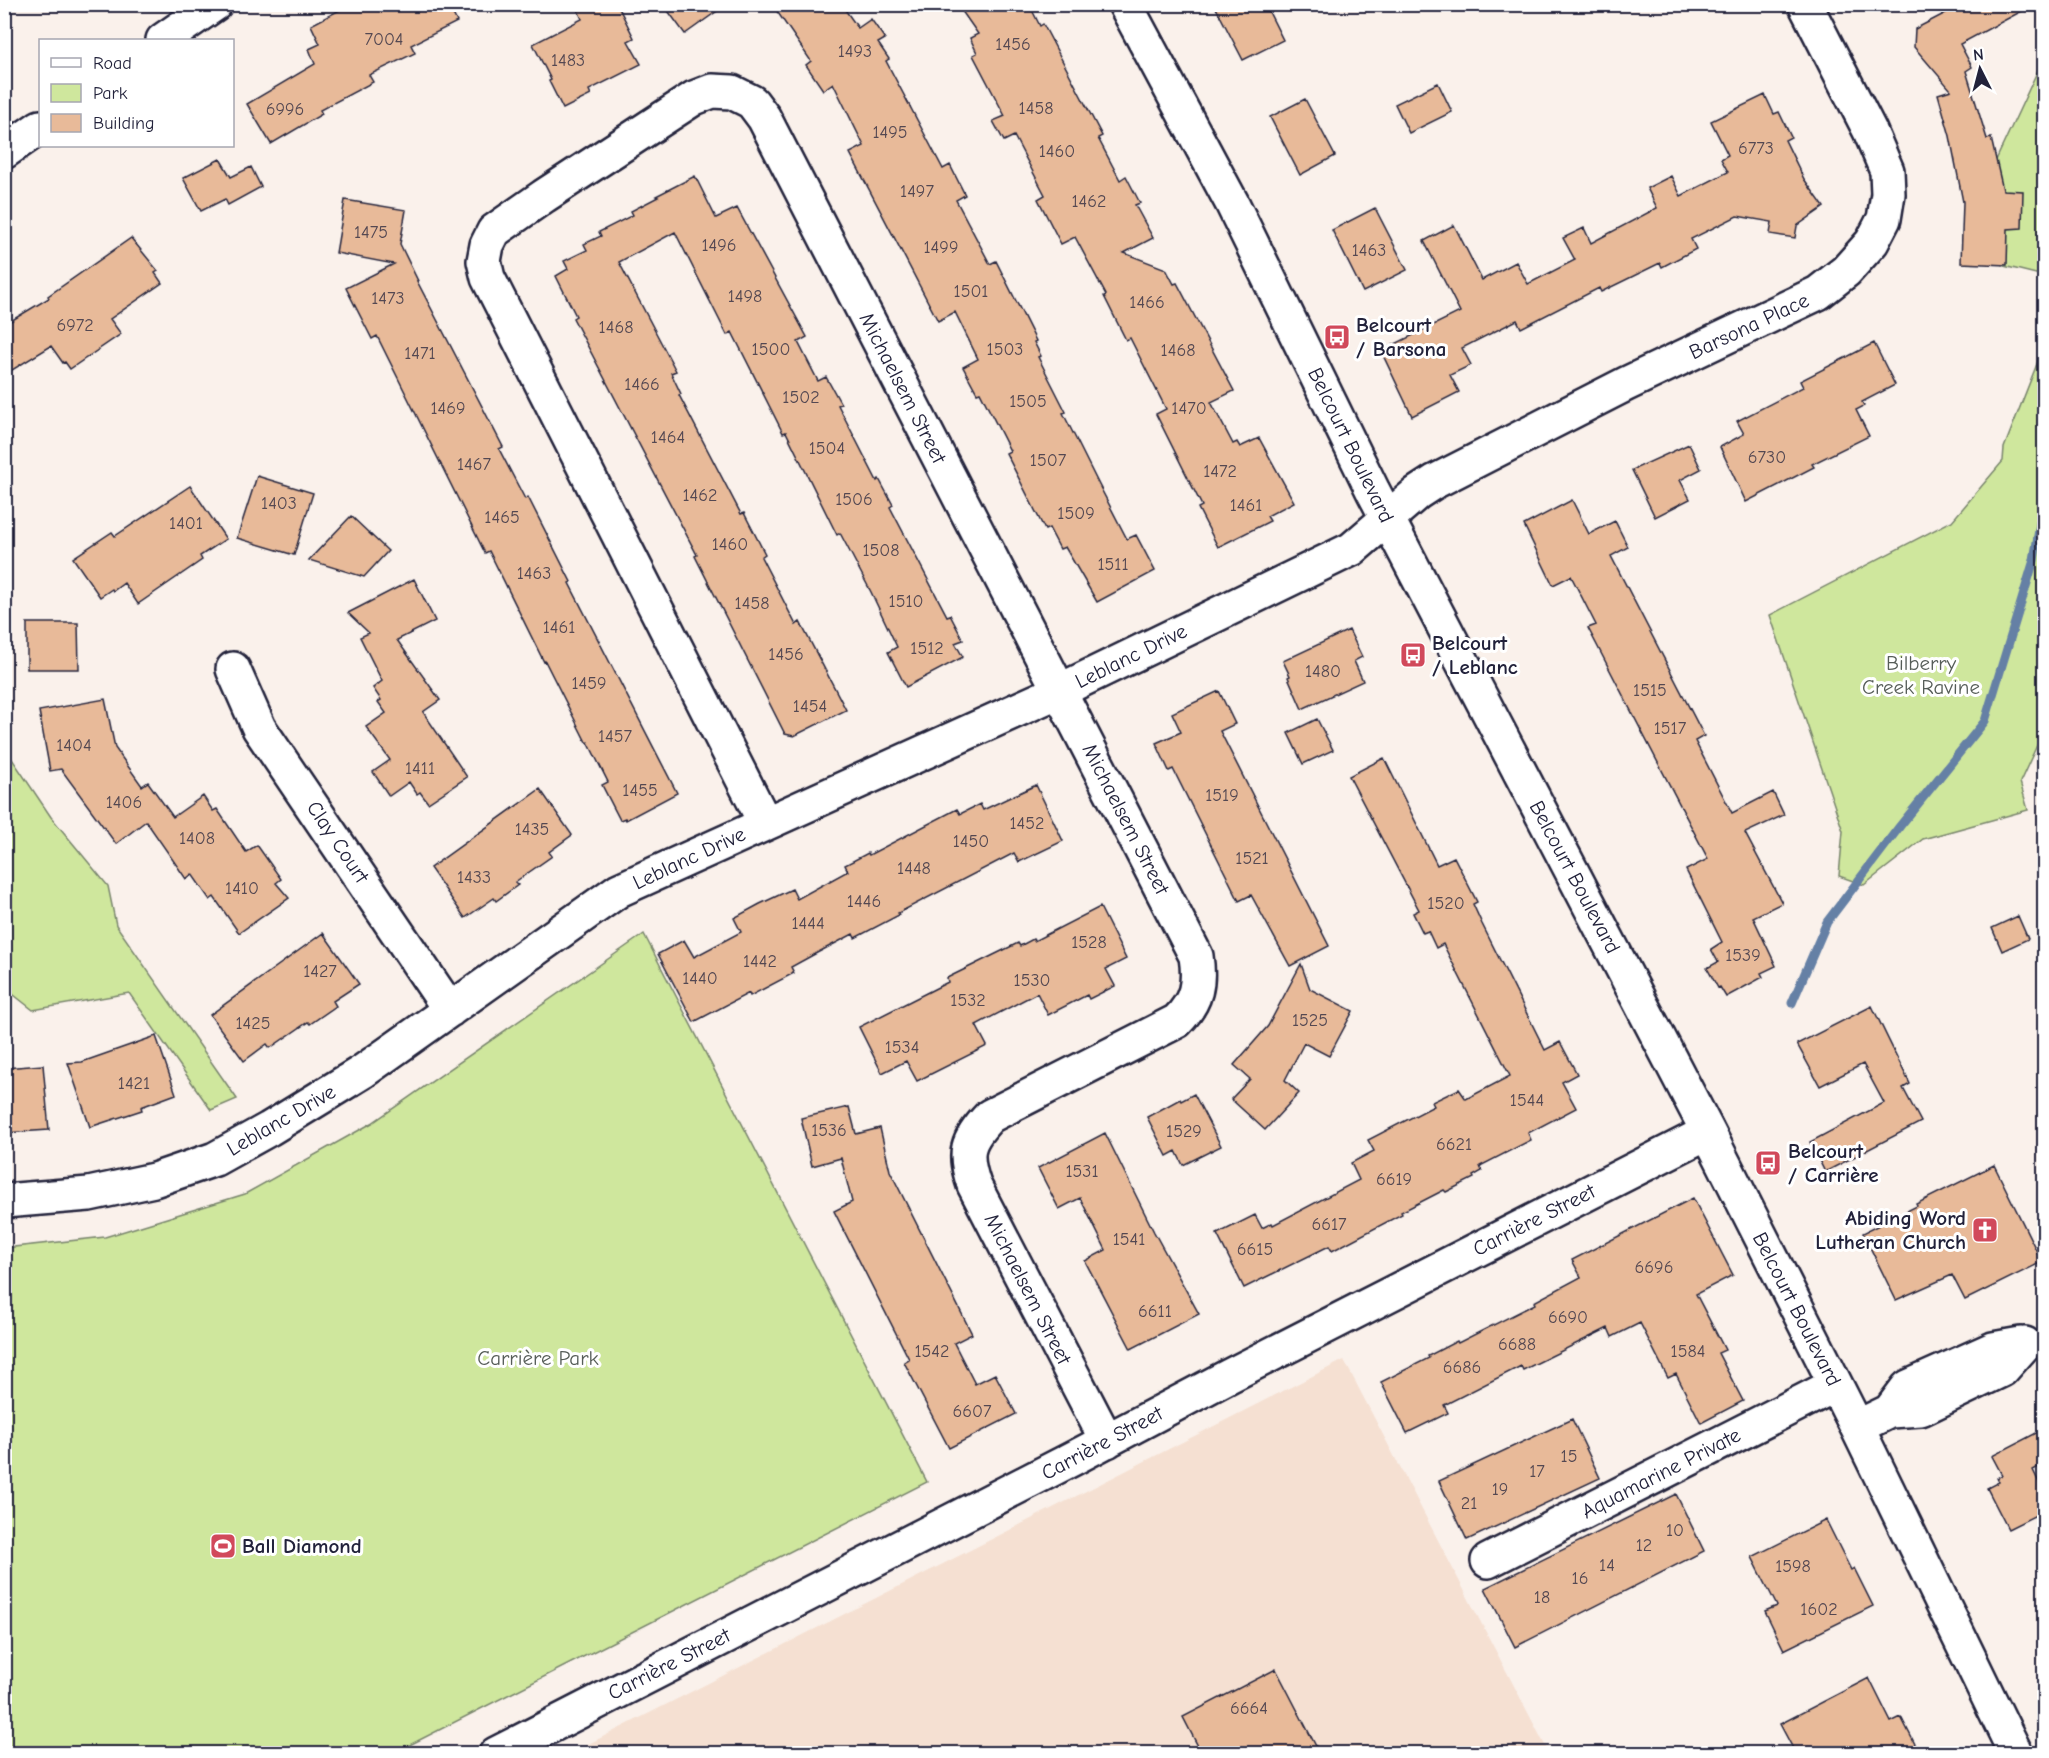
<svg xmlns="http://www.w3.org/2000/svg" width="2049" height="1758" font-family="'Comic Neue',sans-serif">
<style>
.built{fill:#f5e0d2}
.green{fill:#cfe79d;stroke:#78846c;stroke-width:1.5}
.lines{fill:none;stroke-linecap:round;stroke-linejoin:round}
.stream{stroke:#6580a5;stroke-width:9}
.building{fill:#e8ba99;stroke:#22223b;stroke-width:1.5}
.minor-casing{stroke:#22223b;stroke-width:38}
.minor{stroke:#fff;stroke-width:33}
.labels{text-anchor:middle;stroke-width:6;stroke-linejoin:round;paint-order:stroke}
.number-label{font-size:18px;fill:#544852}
.poi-label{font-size:21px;font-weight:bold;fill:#22223b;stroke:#fff;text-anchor:start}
.street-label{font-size:21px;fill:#22223b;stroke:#fff}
.park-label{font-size:21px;fill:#565d58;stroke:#fff}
</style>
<rect width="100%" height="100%" fill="#faf1eb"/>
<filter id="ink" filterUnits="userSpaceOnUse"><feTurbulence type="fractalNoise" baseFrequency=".0167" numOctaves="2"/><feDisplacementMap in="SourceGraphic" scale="12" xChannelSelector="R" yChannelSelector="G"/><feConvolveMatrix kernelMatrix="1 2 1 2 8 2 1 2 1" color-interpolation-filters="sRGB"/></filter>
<g filter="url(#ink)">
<path class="built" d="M 1344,1360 L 1549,1753 L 569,1754 Z"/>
<path class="green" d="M 2044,57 L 2044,276 L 2004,266 L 1969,218 Z
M 2044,346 L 2044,730 L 2020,782 L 2028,810 L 1923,839 L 1864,885 L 1839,876 L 1843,831 L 1770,615 L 1952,521 L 2003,461 L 2004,448 Z
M 4,747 L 51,817 L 108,886 L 116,925 L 237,1099 L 211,1110 L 129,993 L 33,1010 L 5,988 Z
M 644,934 L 927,1482 L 394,1753 L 5,1753 L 5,1248 L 105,1237 L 245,1194 L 372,1123 Z"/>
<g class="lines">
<path class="stream" d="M 1792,1003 L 1827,922 L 1900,826 L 1985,721 L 2034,560 L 2044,499"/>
</g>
<path class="building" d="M 351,4 L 448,4 L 457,22 L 411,45 L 415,53 L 369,75 L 373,82 L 320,110 L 322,114 L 271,144 L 247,104 L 315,64 L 309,49 L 320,44 L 311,25 Z
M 575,4 L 617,4 L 634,38 L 628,41 L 641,64 L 589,90 L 591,95 L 563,109 L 549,81 L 551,80 L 533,44 L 582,19 Z
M 663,4 L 727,4 L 685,34 Z
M 772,4 L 841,4 L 858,28 L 871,19 L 885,39 L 878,43 L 889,59 L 886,61 L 943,169 L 950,165 L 965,195 L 956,200 L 990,264 L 996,261 L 1036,341 L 1034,342 L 1041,356 L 1038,357 L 1066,412 L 1063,413 L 1099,485 L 1127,539 L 1136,535 L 1155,571 L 1097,602 L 1065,547 L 1060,549 L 1049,528 L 1045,530 L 1006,453 L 1010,451 L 980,392 L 977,393 L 963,367 L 978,359 L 955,312 L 938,321 L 850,153 L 864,146 L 833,83 L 823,90 L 806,65 L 811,61 Z
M 957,4 L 1018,4 L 1032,10 L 1040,26 L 1043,24 L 1102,136 L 1098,138 L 1120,180 L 1126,176 L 1140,203 L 1135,205 L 1153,238 L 1124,253 L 1166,269 L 1174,284 L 1177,283 L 1234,391 L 1211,402 L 1233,444 L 1237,442 L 1240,447 L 1259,438 L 1294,502 L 1267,516 L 1270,521 L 1218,547 L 1198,508 L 1202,506 L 1156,414 L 1166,409 L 1130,338 L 1126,340 L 1104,296 L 1106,295 L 1075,237 L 1061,244 L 1038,199 L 1045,195 L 1014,136 L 1004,141 L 993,121 L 1005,116 L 973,55 L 977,53 L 970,38 L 978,34 Z
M 1214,4 L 1265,4 L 1283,40 L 1243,60 Z
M 1963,4 L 2035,4 L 1960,44 L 1972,67 L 1966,71 L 1987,139 L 1991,138 L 2003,190 L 2023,191 L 2022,228 L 2008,229 L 2007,265 L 1961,263 L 1963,202 L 1950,136 L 1938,94 L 1951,90 L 1914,47 L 1915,29 Z
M 1438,83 L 1452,112 L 1409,133 L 1395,104 Z
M 1765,95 L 1774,114 L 1779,112 L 1791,137 L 1785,140 L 1804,179 L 1824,207 L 1797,226 L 1795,238 L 1770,234 L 1772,222 L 1737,216 L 1691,239 L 1696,249 L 1662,267 L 1660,263 L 1601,292 L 1599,288 L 1521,328 L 1517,320 L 1462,348 L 1471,365 L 1450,375 L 1459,392 L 1412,416 L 1381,351 L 1460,312 L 1424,241 L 1454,225 L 1482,280 L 1516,262 L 1528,284 L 1575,260 L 1563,238 L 1584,228 L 1591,243 L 1657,208 L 1647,188 L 1671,176 L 1681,196 L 1728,172 L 1721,159 L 1728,155 L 1711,121 Z
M 1305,99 L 1335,156 L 1300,175 L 1270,117 Z
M 220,159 L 231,177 L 251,167 L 261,187 L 228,205 L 225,199 L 201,211 L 183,178 Z
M 695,176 L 716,218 L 737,208 L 807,337 L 798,342 L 818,381 L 826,377 L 841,404 L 838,405 L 877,481 L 879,479 L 893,505 L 890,507 L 947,616 L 950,615 L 963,640 L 955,643 L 963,657 L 906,687 L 888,652 L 897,647 L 871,592 L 840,533 L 837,535 L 786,432 L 783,433 L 732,332 L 727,335 L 675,232 L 619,262 L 676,371 L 671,373 L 681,394 L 679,395 L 741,514 L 744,513 L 765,554 L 761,557 L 796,625 L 800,622 L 846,710 L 794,736 L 785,734 L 695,556 L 697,555 L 573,318 L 576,316 L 556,276 L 568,269 L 564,261 L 587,250 L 584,244 L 601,236 L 599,232 L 633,215 L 631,211 L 658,197 L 656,196 Z
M 345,200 L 406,210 L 400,244 L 418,281 L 417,281 L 503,447 L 499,449 L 525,499 L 528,497 L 571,582 L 569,583 L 677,793 L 626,820 L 625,818 L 620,820 L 602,785 L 608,782 L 588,742 L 586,742 L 545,661 L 544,662 L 489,551 L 485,553 L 377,336 L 372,339 L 346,288 L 394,264 L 336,253 Z
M 1375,208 L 1407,270 L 1363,292 L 1332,230 Z
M 131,238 L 158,271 L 155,273 L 162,283 L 110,319 L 121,334 L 70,369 L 65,362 L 63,363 L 51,346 L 4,375 L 4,325 L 49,298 L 48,296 Z
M 1874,343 L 1895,385 L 1862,402 L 1864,406 L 1856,410 L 1869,436 L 1812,464 L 1814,467 L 1746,502 L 1720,447 L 1744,434 L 1737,421 L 1803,387 L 1800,381 Z
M 1689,444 L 1701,469 L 1680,480 L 1690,499 L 1655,517 L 1632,470 Z
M 257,476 L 313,493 L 294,555 L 237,538 Z
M 190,486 L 226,539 L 200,556 L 202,560 L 138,604 L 124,583 L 113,591 L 112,589 L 100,597 L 73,558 L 112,532 L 115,536 Z
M 1572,500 L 1589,534 L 1615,521 L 1628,547 L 1611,556 L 1704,736 L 1695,741 L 1732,813 L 1773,792 L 1784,815 L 1745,833 L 1782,903 L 1753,917 L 1776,966 L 1761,973 L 1763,977 L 1726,997 L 1720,987 L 1718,988 L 1707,968 L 1718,962 L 1711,949 L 1722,942 L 1686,870 L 1708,859 L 1588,628 L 1596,625 L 1571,576 L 1553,585 L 1524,525 Z
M 351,516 L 388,551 L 364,577 L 309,560 Z
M 414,579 L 435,621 L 397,640 L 440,700 L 423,712 L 467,777 L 428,803 L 420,792 L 417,794 L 409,782 L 389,796 L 373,772 L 390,760 L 366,727 L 386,713 L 378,702 L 381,700 L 373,688 L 382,681 L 360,637 L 369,633 L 348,613 Z
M 27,623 L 78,623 L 79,669 L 27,669 Z
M 1349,630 L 1362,657 L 1354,661 L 1363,681 L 1302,709 L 1288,677 L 1290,676 L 1283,661 Z
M 1219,691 L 1235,724 L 1220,731 L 1329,946 L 1290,966 L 1251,895 L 1239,901 L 1173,769 L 1169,771 L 1156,743 L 1181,732 L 1172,713 Z
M 105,699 L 115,748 L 142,786 L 148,782 L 173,817 L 203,796 L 213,811 L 217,809 L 246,852 L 257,845 L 281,879 L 276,883 L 289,898 L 239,933 L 214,897 L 210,900 L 192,874 L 186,879 L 146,821 L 116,844 L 61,769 L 50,771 L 39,711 Z
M 1317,719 L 1333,750 L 1303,764 L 1288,733 Z
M 1384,758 L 1437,865 L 1454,857 L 1477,902 L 1473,904 L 1482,924 L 1545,1050 L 1560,1042 L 1577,1074 L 1562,1082 L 1576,1108 L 1528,1133 L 1531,1140 L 1480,1166 L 1482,1171 L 1473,1176 L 1474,1178 L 1446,1192 L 1444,1190 L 1401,1212 L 1402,1214 L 1332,1251 L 1329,1246 L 1244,1288 L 1217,1234 L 1255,1215 L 1262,1228 L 1272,1223 L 1273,1225 L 1359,1180 L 1351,1163 L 1374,1151 L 1368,1140 L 1434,1106 L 1432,1102 L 1459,1089 L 1466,1099 L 1510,1076 L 1443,944 L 1436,948 L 1428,931 L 1423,933 L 1413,913 L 1419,910 L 1349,776 Z
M 1036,785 L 1063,841 L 1019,862 L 1014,853 L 898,913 L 899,915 L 855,938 L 853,934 L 813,955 L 791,967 L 794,973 L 750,996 L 749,993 L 694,1022 L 658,954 L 684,940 L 694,957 L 741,932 L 734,918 L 760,904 L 792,889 L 797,899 L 848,871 L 845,865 L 868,853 L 869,855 L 957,809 L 960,814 L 980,804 L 983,810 Z
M 540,789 L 572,835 L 549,852 L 552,856 L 515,882 L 518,885 L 496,901 L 494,898 L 465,918 L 430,868 Z
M 1100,907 L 1126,959 L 1106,969 L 1115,986 L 1089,999 L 1087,995 L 1048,1015 L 1037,993 L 976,1025 L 987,1046 L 917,1081 L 906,1061 L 882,1073 L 859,1027 L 948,982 L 947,978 L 1018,943 L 1020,946 L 1033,939 L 1034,941 Z
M 2018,916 L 2028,939 L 2002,951 L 1992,928 Z
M 323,933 L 359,984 L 333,1001 L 336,1006 L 310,1024 L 308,1022 L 270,1048 L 267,1044 L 244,1061 L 210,1015 Z
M 1301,964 L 1310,989 L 1353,1011 L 1329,1056 L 1304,1043 L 1285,1080 L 1299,1093 L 1265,1130 L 1231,1099 L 1250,1079 L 1234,1065 L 1268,1026 Z
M 1872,1006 L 1910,1084 L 1903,1088 L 1921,1122 L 1825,1172 L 1810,1142 L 1884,1103 L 1863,1064 L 1820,1086 L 1797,1044 Z
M 156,1036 L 176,1094 L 141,1107 L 142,1110 L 90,1127 L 68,1063 L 82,1062 Z
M 43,1065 L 49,1130 L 4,1133 L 4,1068 Z
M 1194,1094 L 1221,1146 L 1183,1165 L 1176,1151 L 1167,1156 L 1147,1117 L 1180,1099 L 1181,1101 Z
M 849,1107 L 856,1134 L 880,1128 L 890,1171 L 972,1334 L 954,1343 L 975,1384 L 995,1374 L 1016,1414 L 949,1448 L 904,1362 L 909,1359 L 834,1211 L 852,1202 L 841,1158 L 812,1166 L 801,1118 Z
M 1105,1133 L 1154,1232 L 1199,1314 L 1131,1349 L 1085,1261 L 1106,1250 L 1080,1198 L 1059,1209 L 1038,1168 Z
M 1994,1165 L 2042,1262 L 1965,1300 L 1952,1275 L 1896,1300 L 1863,1233 L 1917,1206 L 1916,1204 Z
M 1693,1198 L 1733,1275 L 1696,1294 L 1725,1350 L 1718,1353 L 1743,1401 L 1701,1423 L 1676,1374 L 1668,1378 L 1640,1323 L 1612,1337 L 1608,1328 L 1523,1370 L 1521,1366 L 1444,1405 L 1448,1413 L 1407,1433 L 1381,1382 L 1429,1358 L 1428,1356 L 1457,1341 L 1458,1343 L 1535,1304 L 1534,1302 L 1581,1277 L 1572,1260 Z
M 1572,1419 L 1600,1478 L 1467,1540 L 1439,1481 Z
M 2044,1429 L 2044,1464 L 2033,1470 L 2044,1493 L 2044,1511 L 2008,1529 L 1987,1488 L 1999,1482 L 1997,1478 L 2002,1475 L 1992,1456 Z
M 1676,1494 L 1704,1551 L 1515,1647 L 1485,1588 Z
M 1826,1520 L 1851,1570 L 1854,1568 L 1873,1606 L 1784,1650 L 1765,1611 L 1777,1606 L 1752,1557 Z
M 1276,1669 L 1320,1754 L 1202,1754 L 1183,1717 Z
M 1869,1678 L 1891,1722 L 1901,1717 L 1920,1754 L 1796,1754 L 1780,1724 Z"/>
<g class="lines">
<defs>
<path id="minor" d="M 1125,4 L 1232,203 L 1373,491 L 1708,1132 L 1857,1427 L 2016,1754
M 163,40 L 215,4
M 4,152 L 40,127
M 233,669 L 259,728 L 450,1010
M 765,823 L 488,278 L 484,261 L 487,245 L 494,231 L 544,196 L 694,98 L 712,91 L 732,92 L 752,102 L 764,118 L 1196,956 C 1200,983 1197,1001 1177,1021 L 990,1116 C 966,1141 963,1153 974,1185 L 1107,1441
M 4,1201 L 89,1194 L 154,1180 L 215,1159 L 269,1129 L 362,1072 L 619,890 L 1059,691 L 1352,549 L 1417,493 L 1434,482 L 1626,384 L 1818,293 L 1846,271 L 1872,242 L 1884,219 L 1888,194 L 1887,171 L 1870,131 L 1805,4
M 1890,1411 L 1908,1387 L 1993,1349 L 2021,1344
M 1857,1427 L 1890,1411 L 1921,1409 L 2002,1370 L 2025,1344
M 1488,1561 L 1835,1385
M 496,1754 L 1072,1459 L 1229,1376 L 1708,1132"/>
</defs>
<use href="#minor" class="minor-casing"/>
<use href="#minor" class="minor"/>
</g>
</g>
<defs>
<symbol id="bus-square" viewBox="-11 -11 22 22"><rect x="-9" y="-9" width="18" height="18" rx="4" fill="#d1495b" stroke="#fff"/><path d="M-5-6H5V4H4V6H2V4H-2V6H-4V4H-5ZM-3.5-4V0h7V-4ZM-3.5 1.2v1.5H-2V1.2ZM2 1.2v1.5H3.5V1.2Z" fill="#fff"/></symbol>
<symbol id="church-square" viewBox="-11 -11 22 22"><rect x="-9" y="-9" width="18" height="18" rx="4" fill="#d1495b" stroke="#fff"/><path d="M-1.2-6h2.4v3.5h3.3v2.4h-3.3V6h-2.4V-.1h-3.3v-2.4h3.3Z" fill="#fff"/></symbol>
<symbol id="stadium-square" viewBox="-11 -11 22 22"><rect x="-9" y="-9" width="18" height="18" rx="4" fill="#d1495b" stroke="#fff"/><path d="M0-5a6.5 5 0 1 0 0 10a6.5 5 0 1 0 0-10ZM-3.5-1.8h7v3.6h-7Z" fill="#fff"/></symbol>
</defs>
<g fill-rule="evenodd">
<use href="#bus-square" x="1322" y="322" width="30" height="30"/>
<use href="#bus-square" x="1398" y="640" width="30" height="30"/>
<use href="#bus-square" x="1753" y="1148" width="30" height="30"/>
<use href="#church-square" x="1970" y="1215" width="30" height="30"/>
<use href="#stadium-square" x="208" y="1531" width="30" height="30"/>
</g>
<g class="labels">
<g class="number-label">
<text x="384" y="45">7004</text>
<text x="1013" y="50">1456</text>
<text x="855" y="57">1493</text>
<text x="568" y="66">1483</text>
<text x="1036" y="114">1458</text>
<text x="285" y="115">6996</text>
<text x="890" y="138">1495</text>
<text x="1756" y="154">6773</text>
<text x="1057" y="157">1460</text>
<text x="917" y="197">1497</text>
<text x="1089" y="207">1462</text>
<text x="371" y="238">1475</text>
<text x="719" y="251">1496</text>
<text x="941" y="253">1499</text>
<text x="1369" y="256">1463</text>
<text x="971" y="297">1501</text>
<text x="745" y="302">1498</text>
<text x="388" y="304">1473</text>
<text x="1147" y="308">1466</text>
<text x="75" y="331">6972</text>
<text x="616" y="333">1468</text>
<text x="771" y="355">1500</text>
<text x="1005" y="355">1503</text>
<text x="1178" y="356">1468</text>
<text x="420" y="359">1471</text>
<text x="642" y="390">1466</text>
<text x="801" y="403">1502</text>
<text x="1028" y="407">1505</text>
<text x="448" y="414">1469</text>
<text x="1189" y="414">1470</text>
<text x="668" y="443">1464</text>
<text x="827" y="454">1504</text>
<text x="1767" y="463">6730</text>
<text x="1048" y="466">1507</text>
<text x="474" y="470">1467</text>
<text x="1220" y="477">1472</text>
<text x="700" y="501">1462</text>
<text x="854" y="505">1506</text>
<text x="279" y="509">1403</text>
<text x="1246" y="511">1461</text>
<text x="1076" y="519">1509</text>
<text x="502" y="523">1465</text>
<text x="186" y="529">1401</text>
<text x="730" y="550">1460</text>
<text x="881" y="556">1508</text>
<text x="1113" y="570">1511</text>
<text x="534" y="579">1463</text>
<text x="906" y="607">1510</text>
<text x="752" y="609">1458</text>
<text x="559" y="633">1461</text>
<text x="927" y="654">1512</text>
<text x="786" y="660">1456</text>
<text x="1323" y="677">1480</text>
<text x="589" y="689">1459</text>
<text x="1650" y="696">1515</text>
<text x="810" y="712">1454</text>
<text x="1670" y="734">1517</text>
<text x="615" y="742">1457</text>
<text x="74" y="751">1404</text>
<text x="420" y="774">1411</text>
<text x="640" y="796">1455</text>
<text x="1222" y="801">1519</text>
<text x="124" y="808">1406</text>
<text x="1027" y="829">1452</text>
<text x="532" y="835">1435</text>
<text x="197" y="844">1408</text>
<text x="971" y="847">1450</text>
<text x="1252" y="864">1521</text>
<text x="914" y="874">1448</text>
<text x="474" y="883">1433</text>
<text x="242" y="894">1410</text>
<text x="864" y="907">1446</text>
<text x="1446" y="909">1520</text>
<text x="808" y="929">1444</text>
<text x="1089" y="948">1528</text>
<text x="1743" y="961">1539</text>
<text x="760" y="967">1442</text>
<text x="320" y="977">1427</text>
<text x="700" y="984">1440</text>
<text x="1032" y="986">1530</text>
<text x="968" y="1006">1532</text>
<text x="1310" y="1026">1525</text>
<text x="253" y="1029">1425</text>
<text x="902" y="1053">1534</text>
<text x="134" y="1089">1421</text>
<text x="1527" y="1106">1544</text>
<text x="829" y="1136">1536</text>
<text x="1184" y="1137">1529</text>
<text x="1454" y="1150">6621</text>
<text x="1082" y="1177">1531</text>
<text x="1394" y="1185">6619</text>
<text x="1329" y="1230">6617</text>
<text x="1129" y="1245">1541</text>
<text x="1255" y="1255">6615</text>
<text x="1654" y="1273">6696</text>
<text x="1155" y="1317">6611</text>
<text x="1568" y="1323">6690</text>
<text x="1517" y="1350">6688</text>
<text x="932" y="1357">1542</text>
<text x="1688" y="1357">1584</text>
<text x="1462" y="1373">6686</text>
<text x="972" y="1417">6607</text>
<text x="1569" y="1462">15</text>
<text x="1537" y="1477">17</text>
<text x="1500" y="1495">19</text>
<text x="1469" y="1509">21</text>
<text x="1675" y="1536">10</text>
<text x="1644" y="1551">12</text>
<text x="1607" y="1571">14</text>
<text x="1793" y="1572">1598</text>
<text x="1580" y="1584">16</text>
<text x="1542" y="1603">18</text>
<text x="1819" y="1615">1602</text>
<text x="1249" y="1714">6664</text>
</g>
<g class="poi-label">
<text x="1356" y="332">Belcourt<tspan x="1356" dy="24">/ Barsona</tspan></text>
<text x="1432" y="650">Belcourt<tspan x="1432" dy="24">/ Leblanc</tspan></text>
<text x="1788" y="1158">Belcourt<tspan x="1788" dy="24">/ Carrière</tspan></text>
<text x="1966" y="1225" text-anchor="end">Abiding Word<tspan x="1966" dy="24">Lutheran Church</tspan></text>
<text x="242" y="1553">Ball Diamond</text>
</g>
<g class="street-label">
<text transform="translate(1749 326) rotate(-25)" y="7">Barsona Place</text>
<text transform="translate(903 388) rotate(63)" y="7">Michaelsem Street</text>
<text transform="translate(1351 445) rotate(64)" y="7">Belcourt Boulevard</text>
<text transform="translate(1131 656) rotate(-26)" y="7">Leblanc Drive</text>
<text transform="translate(1126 819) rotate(63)" y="7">Michaelsem Street</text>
<text transform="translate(338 842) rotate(56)" y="7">Clay Court</text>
<text transform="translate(689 858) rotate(-25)" y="7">Leblanc Drive</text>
<text transform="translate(1575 877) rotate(62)" y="7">Belcourt Boulevard</text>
<text transform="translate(281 1120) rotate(-30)" y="7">Leblanc Drive</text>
<text transform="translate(1534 1220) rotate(-27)" y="7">Carrière Street</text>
<text transform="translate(1028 1289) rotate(63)" y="7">Michaelsem Street</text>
<text transform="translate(1797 1309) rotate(63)" y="7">Belcourt Boulevard</text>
<text transform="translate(1102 1443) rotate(-28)" y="7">Carrière Street</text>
<text transform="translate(1661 1473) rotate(-27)" y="7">Aquamarine Private</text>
<text transform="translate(669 1664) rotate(-27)" y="7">Carrière Street</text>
</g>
<g class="park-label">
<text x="1921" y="670">Bilberry<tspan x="1921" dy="24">Creek Ravine</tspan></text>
<text x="538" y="1365">Carrière Park</text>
</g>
</g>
<rect width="2049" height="1758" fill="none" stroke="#fff" stroke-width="24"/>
<rect x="12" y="12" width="2025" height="1734" fill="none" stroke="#22223b" stroke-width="2" filter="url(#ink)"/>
<rect x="39" y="39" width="195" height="108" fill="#ffffff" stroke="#a7a7b1" stroke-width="1.5"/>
<rect x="51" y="58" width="30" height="9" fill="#ffffff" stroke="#a7a7b1" stroke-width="1.5"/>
<text x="93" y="69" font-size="18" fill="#22223b">Road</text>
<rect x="51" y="84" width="30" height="18" fill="#cfe79d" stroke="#a7a7b1" stroke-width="1.5"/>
<text x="93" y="99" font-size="18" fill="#22223b">Park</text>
<rect x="51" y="114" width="30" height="18" fill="#e8ba99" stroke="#a7a7b1" stroke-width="1.5"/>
<text x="93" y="129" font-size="18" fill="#22223b">Building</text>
<g transform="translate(1980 69) rotate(354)" stroke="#ffffff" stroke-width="4.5" paint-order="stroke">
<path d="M0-4.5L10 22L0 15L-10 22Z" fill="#22223b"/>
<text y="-9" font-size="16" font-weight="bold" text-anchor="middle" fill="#22223b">N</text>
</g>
</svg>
